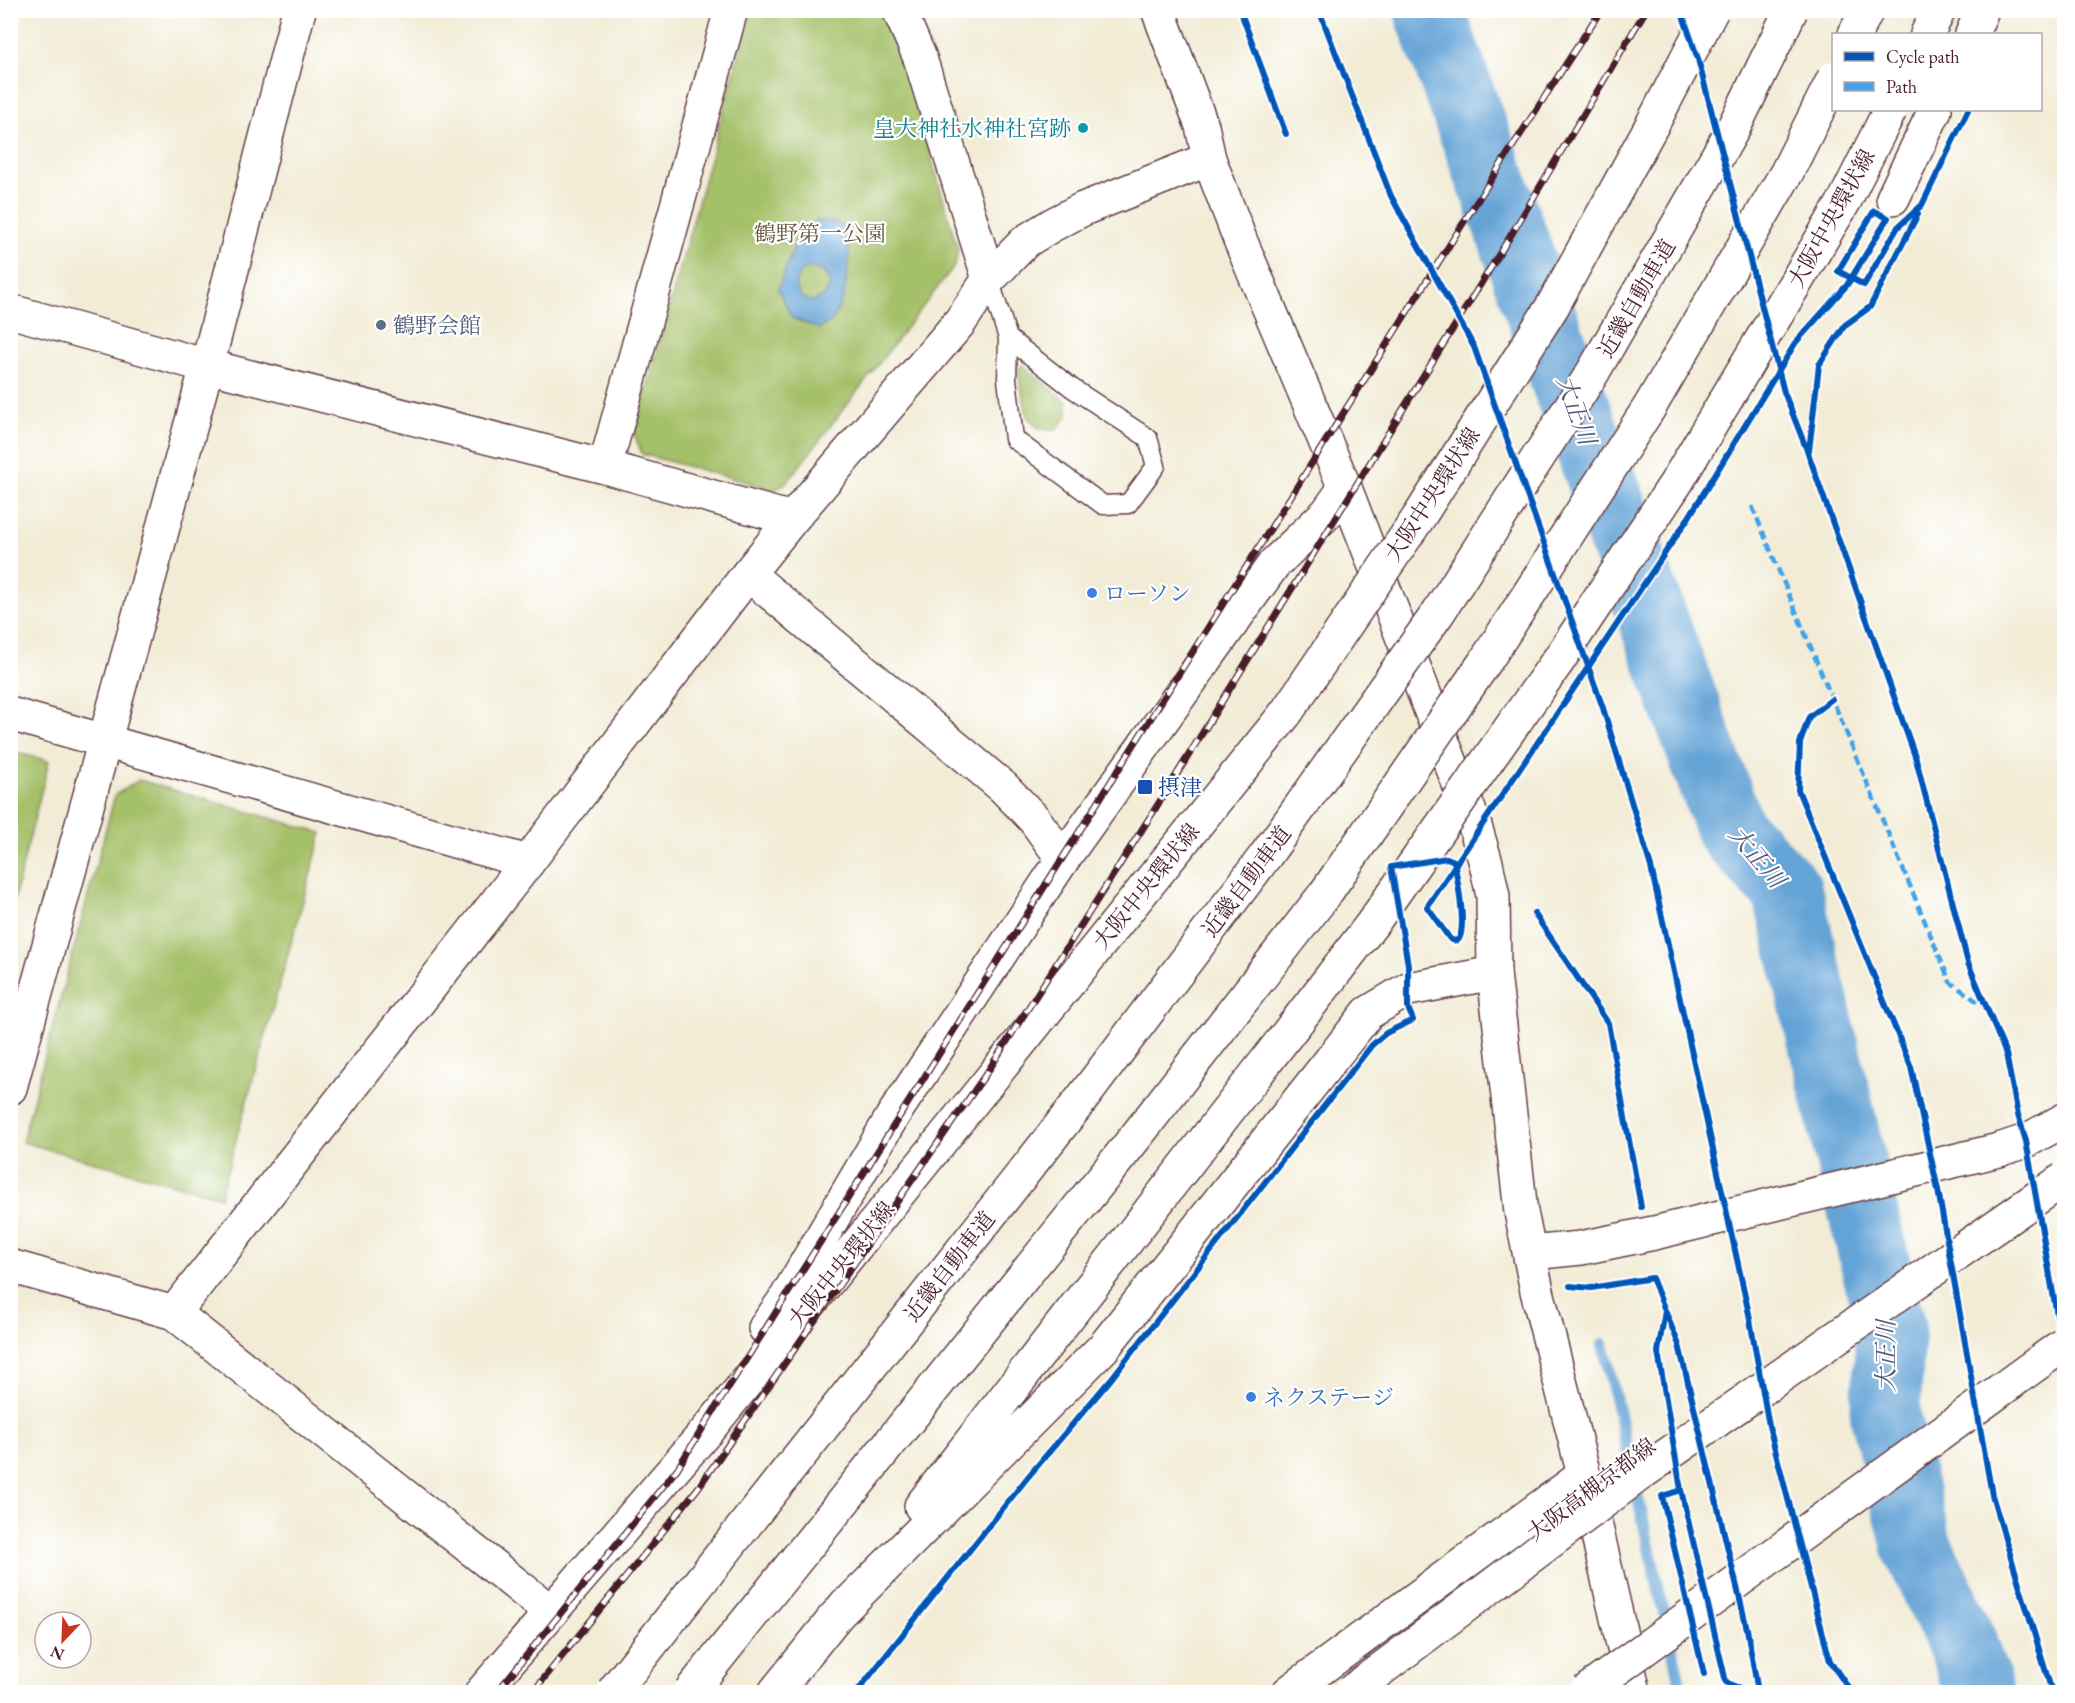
<svg xmlns="http://www.w3.org/2000/svg" width="2075" height="1703" font-family="'EB Garamond','Noto Serif JP',serif">
<style>
.green{fill:#a4c067;stroke:#777049;stroke-width:1.5}
.water{fill:#64a3d6;stroke:#576180;stroke-width:1.5;fill-rule:evenodd}
.lines{fill:none;stroke-linecap:round;stroke-linejoin:round}
.stream{stroke:#64a3d6;stroke-width:12}
.river{stroke:#64a3d6;stroke-width:70}
.lane-casing{stroke:#633e45;stroke-width:21}
.street-casing{stroke:#633e45;stroke-width:36}
.secondary-casing{stroke:#633e45;stroke-width:36}
.primary-casing{stroke:#633e45;stroke-width:36}
.highway-casing{stroke:#633e45;stroke-width:36}
.lane{stroke:#fff;stroke-width:18}
.street{stroke:#fff;stroke-width:33}
.secondary{stroke:#fff;stroke-width:33}
.primary{stroke:#fff;stroke-width:33}
.highway{stroke:#fff;stroke-width:33}
.rail-casing{stroke:#4a1f2b;stroke-width:7}
.rail{stroke:#fff;stroke-width:4.5;stroke-dasharray:14;stroke-linecap:butt}
.primary-bridge-casing{stroke:#633e45;stroke-width:36;stroke-linecap:butt}
.highway-bridge-casing{stroke:#633e45;stroke-width:36;stroke-linecap:butt}
.primary-bridge{stroke:#fff;stroke-width:33}
.highway-bridge{stroke:#fff;stroke-width:33}
.quiet{stroke:#40a2eb;stroke-width:4.5;stroke-dasharray:9 4.5;stroke-linecap:butt}
.cycleway-casing{stroke:#fff;stroke-width:10}
.cycleway{stroke:#0057b8;stroke-width:6}
.culture-dot{fill:#0f9aa8;stroke:#fff;stroke-width:2}
.service-dot{fill:#5c6f8a;stroke:#fff;stroke-width:2}
.shop-dot{fill:#3f7fe0;stroke:#fff;stroke-width:2}
.transit-dot{fill:#1a4fb4;stroke:#fff;stroke-width:2}
.labels{text-anchor:middle;stroke-width:4.5;stroke-linejoin:round;paint-order:stroke}
.culture-label{font-size:22px;fill:#0d838f;stroke:#fff;text-anchor:end}
.street-label{font-size:22px;fill:#4a1f2b;stroke:#fff}
.park-label{font-size:22px;fill:#6a5740;stroke:#fff}
.service-label{font-size:22px;fill:#4e5e75;stroke:#fff;text-anchor:start}
.shop-label{font-size:22px;fill:#366cbe;stroke:#fff;text-anchor:start}
.transit-label{font-size:22px;fill:#164399;stroke:#fff;text-anchor:start}
.water-label{font-size:24px;font-style:italic;fill:#565a78;stroke:#fff}
</style>
<rect width="100%" height="100%" fill="#fff"/>
<filter id="ink" filterUnits="userSpaceOnUse"><feTurbulence type="fractalNoise" baseFrequency=".0167" numOctaves="2"/><feDisplacementMap in="SourceGraphic" scale="12" xChannelSelector="R" yChannelSelector="G"/><feConvolveMatrix kernelMatrix="1 2 1 2 8 2 1 2 1" color-interpolation-filters="sRGB"/></filter>
<filter id="wash" filterUnits="userSpaceOnUse"><feTurbulence type="fractalNoise" baseFrequency=".008" numOctaves="4" result="noise"/><feDisplacementMap in="SourceGraphic" scale="24" xChannelSelector="R" yChannelSelector="G"/><feGaussianBlur stdDeviation="1.35" result="paint"/><feColorMatrix in="noise" values="0 0 0 0 0 0 0 0 0 0 0 0 0 0 0 0 0 1.4 0 .05"/><feComposite in="paint" operator="in"/></filter>
<g filter="url(#wash)">
<rect width="100%" height="100%" fill="#f2ecd6"/>
<path class="green" d="M 751,11 L 879,11 L 903,59 L 958,250 L 955,265 L 788,481 L 775,490 L 642,454 L 634,434 Z
M 1022,365 L 1067,402 L 1067,417 L 1056,429 L 1040,429 L 1028,418 L 1017,369 Z
M 11,751 L 49,761 L 11,911 L 10,751 Z
M 139,780 L 322,833 L 220,1197 L 22,1142 L 115,795 Z"/>
<path class="water" d="M 817,221 L 835,222 L 848,231 L 849,261 L 844,296 L 832,321 L 819,329 L 792,318 L 778,289 L 799,233 ZM 811,267 L 824,272 L 830,283 L 825,296 L 812,302 L 801,297 L 795,286 L 799,273 Z"/>
<g class="lines">
<path class="stream" d="M 1603,1344 L 1682,1692"/>
<path class="river" d="M 1429,10 L 1731,831 L 1787,890 L 1891,1330 L 1885,1415 L 1917,1546 L 1967,1654 L 1979,1692"/>
</g>
</g>
<g filter="url(#ink)">
<g class="lines">
<defs>
<path id="lane" d="M 989,279 L 1008,338 L 1007,379 L 1014,439 L 1103,505 L 1128,504 L 1156,466 L 1148,438 L 1072,388 L 1008,338"/>
<path id="street" d="M 1158,10 L 1202,126 L 1209,159
M 1972,34 L 1982,10
M 1893,198 L 1935,110
M 748,574 L 1003,787 L 1034,819 L 1063,859
M 10,714 L 528,862
M 1999,1150 L 2026,1141 L 2064,1120
M 1289,1692 L 1584,1475 L 1634,1692"/>
<path id="secondary" d="M 899,10 L 920,58 L 989,279
M 10,311 L 207,366 L 605,467 L 792,519
M 605,467 L 731,10
M 10,1088 L 207,366 L 299,10
M 1531,1253 L 1581,1248 L 1654,1233 L 1999,1150
M 10,1266 L 174,1313 L 551,1612
M 174,1313 L 528,862 L 748,574 L 792,519 L 960,322 L 989,279 L 1026,241 L 1052,225 L 1083,209 L 1209,159 L 1241,242 L 1345,488 L 1474,823 L 1486,863 L 1493,896 L 1494,973 L 1521,1212 L 1537,1291 L 1584,1475"/>
<path id="primary" d="M 1927,34 L 1939,10
M 765,1328 L 786,1298 L 892,1117 L 1063,859 L 1274,564 L 1327,513 L 1345,488
M 921,1506 L 1299,1019
M 833,1619 L 1103,1348 L 1368,1013 L 1408,989 L 1494,973
M 482,1692 L 711,1426 L 1286,713
M 775,1692 L 846,1604"/>
<path id="highway" d="M 1855,34 L 1867,10"/>
</defs>
<use href="#lane" class="lane-casing"/>
<use href="#street" class="street-casing"/>
<use href="#secondary" class="secondary-casing"/>
<use href="#primary" class="primary-casing"/>
<use href="#highway" class="highway-casing"/>
<use href="#lane" class="lane"/>
<use href="#street" class="street"/>
<use href="#secondary" class="secondary"/>
<use href="#primary" class="primary"/>
<use href="#highway" class="highway"/>
<defs>
<path id="rail" d="M 497,1692 L 677,1469 L 1474,206 L 1601,10
M 533,1692 L 698,1488 L 990,1068 L 1164,795 L 1511,235 L 1646,10"/>
</defs>
<use href="#rail" class="rail-casing"/>
<use href="#rail" class="rail"/>
<defs>
<path id="primary-bridge" d="M 1286,713 L 1421,514 L 1552,307 L 1653,123 L 1712,10
M 1299,1019 L 1372,924 L 1560,658 L 1676,483 L 1845,200 L 1890,110
M 1351,1692 L 1640,1474 L 2064,1179
M 1585,1692 L 2064,1344"/>
<path id="highway-bridge" d="M 613,1692 L 1084,1096 L 1266,855 L 1438,613 L 1593,372 L 1733,129 L 1791,10
M 690,1692 L 1138,1134 L 1325,894 L 1487,659 L 1649,408 L 1787,172 L 1834,78"/>
</defs>
<use href="#primary-bridge" class="primary-bridge-casing"/>
<use href="#highway-bridge" class="highway-bridge-casing"/>
<use href="#primary-bridge" class="primary-bridge"/>
<use href="#highway-bridge" class="highway-bridge"/>
<path class="quiet" d="M 1752,506 L 1950,982 L 1985,1007"/>
<defs>
<path id="cycleway" d="M 1240,10 L 1286,134
M 1319,10 L 1391,196 L 1474,347 L 1603,708 L 1651,867 L 1749,1314 L 1769,1426 L 1830,1661 L 1851,1692
M 1681,10 L 1698,59 L 1784,392 L 1808,453 L 1916,759 L 1968,963 L 2006,1054 L 2018,1115 L 2026,1141 L 2064,1355
M 1809,451 L 1819,365 L 1845,325 L 1870,307 L 1918,214
M 1832,699 L 1809,717 L 1800,743 L 1798,790 L 1911,1067 L 1938,1190 L 1992,1495 L 2052,1692
M 1534,913 L 1608,1023 L 1641,1207
M 1570,1286 L 1591,1288 L 1652,1278 L 1679,1345 L 1747,1629 L 1758,1692
M 1665,1311 L 1658,1352 L 1681,1490 L 1726,1682 L 1745,1692
M 1681,1490 L 1662,1496 L 1704,1674
M 857,1692 L 1027,1478 L 1111,1379 L 1372,1045 L 1386,1033 L 1413,1020 L 1408,1008 L 1408,965 L 1391,867 L 1447,858 L 1454,861 C 1457,878 1467,925 1459,939 L 1455,941 L 1450,939 L 1427,907 L 1689,517 L 1796,342 L 1847,285 L 1888,218 L 1874,211 L 1838,271 L 1864,285 L 1898,227 L 1922,205 L 1968,110"/>
</defs>
<use href="#cycleway" class="cycleway-casing"/>
<use href="#cycleway" class="cycleway"/>
</g>
</g>
<circle class="culture-dot" cx="1083" cy="128" r="6"/>
<circle class="service-dot" cx="381" cy="325" r="6"/>
<g class="shop-dot">
<circle cx="1092" cy="593" r="6"/>
<circle cx="1251" cy="1397" r="6"/>
</g>
<rect class="transit-dot" x="1137" y="779" width="16" height="16" rx="3"/>
<g class="labels">
<g class="culture-label">
<text x="1071" y="136">皇大神社水神社宮跡</text>
</g>
<g class="street-label">
<text transform="translate(1831 218) rotate(-61)" y="8">大阪中央環状線</text>
<text transform="translate(1636 298) rotate(-60)" y="8">近畿自動車道</text>
<text transform="translate(1432 494) rotate(-57)" y="8">大阪中央環状線</text>
<text transform="translate(1246 881) rotate(-53)" y="8">近畿自動車道</text>
<text transform="translate(1146 886) rotate(-51)" y="8">大阪中央環状線</text>
<text transform="translate(841 1264) rotate(-51)" y="8">大阪中央環状線</text>
<text transform="translate(949 1266) rotate(-52)" y="8">近畿自動車道</text>
<text transform="translate(1591 1489) rotate(-37)" y="8">大阪高槻京都線</text>
</g>
<g class="park-label">
<text x="820" y="241">鶴野第一公園</text>
</g>
<g class="service-label">
<text x="393" y="333">鶴野会館</text>
</g>
<g class="shop-label">
<text x="1104" y="601">ローソン</text>
<text x="1263" y="1405">ネクステージ</text>
</g>
<g class="transit-label">
<text x="1158" y="795">摂津</text>
</g>
<g class="water-label">
<text transform="translate(1576 410) rotate(70)" y="8">大正川</text>
<text transform="translate(1757 857) rotate(50)" y="8">大正川</text>
<text transform="translate(1886 1356) rotate(-90)" y="8">大正川</text>
</g>
</g>
<rect width="2075" height="1703" fill="none" stroke="#fff" stroke-width="36"/>
<rect x="1832" y="33" width="210" height="78" fill="#ffffff" stroke="#b7a5aa" stroke-width="1.5"/>
<rect x="1844" y="52" width="30" height="9" fill="#0057b8" stroke="#b7a5aa" stroke-width="1.5"/>
<text x="1886" y="63" font-size="18" fill="#4a1f2b">Cycle path</text>
<rect x="1844" y="82" width="30" height="9" fill="#40a2eb" stroke="#b7a5aa" stroke-width="1.5"/>
<text x="1886" y="93" font-size="18" fill="#4a1f2b">Path</text>
<g transform="translate(63 1640) rotate(203)"><circle r="28" fill="#ffffff" stroke="#b7a5aa" stroke-width="1.5"/>
<path d="M0-4.5L10 22L0 15L-10 22Z" fill="#c8321e"/>
<text y="-9" font-size="16" font-weight="bold" text-anchor="middle" fill="#4a1f2b">N</text>
</g>
</svg>
